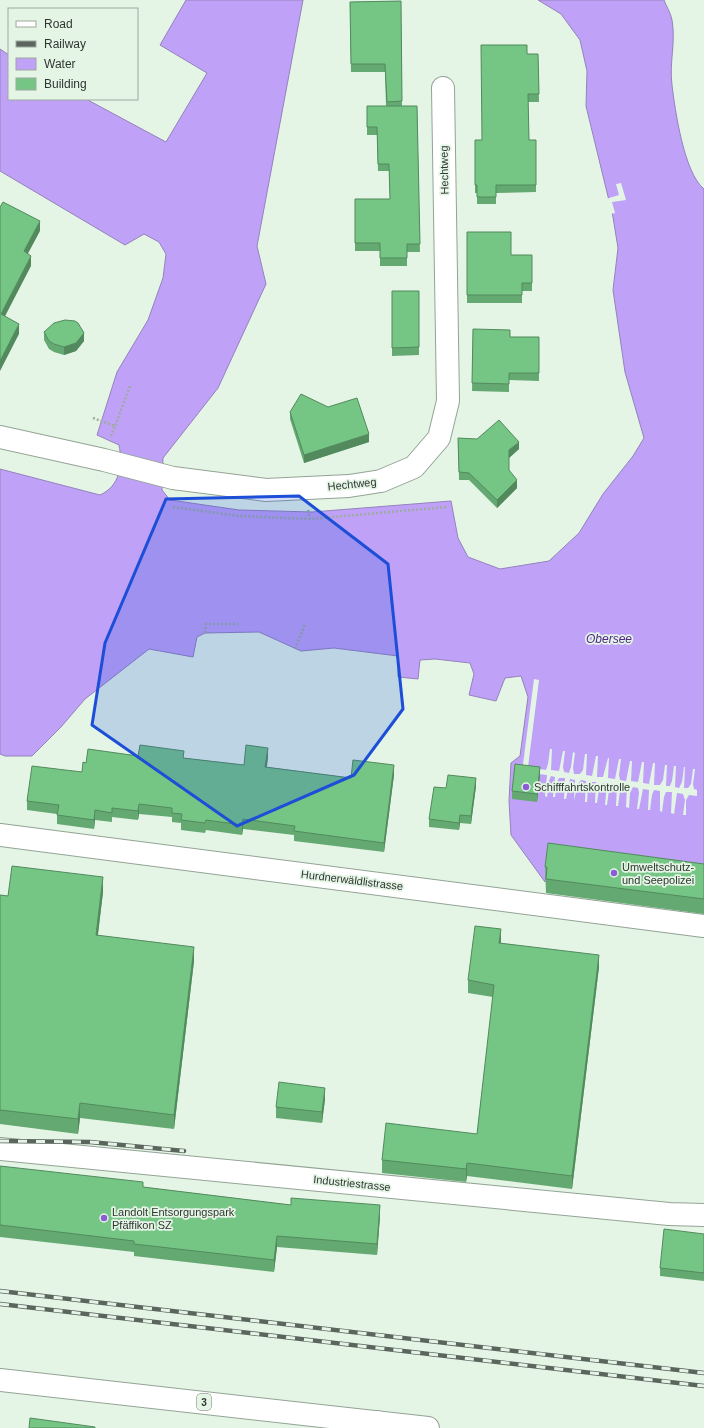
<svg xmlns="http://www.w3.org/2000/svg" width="704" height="1428" font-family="Helvetica,sans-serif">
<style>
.water{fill:#bfa2f7;stroke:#9482bb}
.pier{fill:#e4f5e6}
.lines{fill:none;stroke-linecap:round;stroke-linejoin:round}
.minor-casing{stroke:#93a395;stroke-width:24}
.major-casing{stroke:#93a395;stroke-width:24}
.highway-casing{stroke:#93a395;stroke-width:24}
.path{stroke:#9eaba0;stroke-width:2.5;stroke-dasharray:2 2;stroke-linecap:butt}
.minor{stroke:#fff;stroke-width:22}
.major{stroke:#fff;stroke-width:22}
.highway{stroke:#fff;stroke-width:22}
.rail-casing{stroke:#5b655d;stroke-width:4.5}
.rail{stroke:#e4f5e6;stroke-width:3;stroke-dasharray:9;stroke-linecap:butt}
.wall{fill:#65a972}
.shaded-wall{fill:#528a5d}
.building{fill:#75c585;stroke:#528a5d}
.marked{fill:#1d4ed8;fill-opacity:0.2;stroke:#1d4ed8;stroke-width:3;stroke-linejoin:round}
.poi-dot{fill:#8c5cd5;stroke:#e4f5e6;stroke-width:1.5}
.labels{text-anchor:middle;stroke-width:3.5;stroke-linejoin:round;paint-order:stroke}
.shield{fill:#e4f5e6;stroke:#656f67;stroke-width:1}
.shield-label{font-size:10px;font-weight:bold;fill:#2f3630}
.street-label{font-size:11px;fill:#2f3630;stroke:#e4f5e6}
.poi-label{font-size:11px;fill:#2f3630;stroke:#e4f5e6;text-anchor:start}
.water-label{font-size:12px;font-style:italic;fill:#502686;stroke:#e4f5e6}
</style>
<rect width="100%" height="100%" fill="#e4f5e6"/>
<path class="water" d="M 186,0 L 303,0 L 257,246 L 266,284 L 218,388 L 163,458 L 162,490 L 170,500 L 239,510 L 312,512 L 451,501 L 458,538 L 468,557 L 500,569 L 549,561 L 579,533 L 603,494 L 633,456 L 644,438 L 625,372 L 613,290 L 618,248 L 613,217 L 586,106 L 587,71 L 580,40 L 561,14 L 538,0 L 664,0 C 666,6 671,13 672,20 C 676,42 669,63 672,85 C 675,110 684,173 704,189 L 704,878 L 548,860 L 545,882 L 511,835 L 509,801 L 511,763 L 520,756 L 528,697 L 521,676 L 505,678 L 496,701 L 469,695 L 474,674 L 470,663 L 435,659 L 420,660 L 418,679 L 398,677 L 398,656 L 334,648 L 301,651 L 259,632 L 205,633 L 197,637 L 193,657 L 149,649 L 85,699 L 61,727 L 32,756 L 5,756 L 0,754 L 0,469 L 100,495 C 120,486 123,465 119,445 L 97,435 L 117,372 L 148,320 L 163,278 L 166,254 L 159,242 L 144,234 L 125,245 L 0,171 L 0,49 L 9,55 L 9,99 L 86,99 L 166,142 L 207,73 L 160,45 Z"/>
<path class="pier" d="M 621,183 L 626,200 L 612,202 L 615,213 L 610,214 L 606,199 L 619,195 L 616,184 Z
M 534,679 L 539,680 L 528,767 L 546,770 L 548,764 L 550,749 L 552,749 L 551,770 L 559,771 L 563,751 L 565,751 L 563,767 L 564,772 L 569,773 L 571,767 L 573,752 L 575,753 L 573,768 L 574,774 L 580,774 L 583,770 L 585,754 L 587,754 L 586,775 L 592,776 L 596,756 L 598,756 L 597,777 L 603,777 L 608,758 L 609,758 L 608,778 L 615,779 L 619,759 L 621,759 L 619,775 L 620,780 L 626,781 L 630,761 L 632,761 L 631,781 L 638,782 L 642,762 L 644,762 L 643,783 L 649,784 L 653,763 L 655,763 L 654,785 L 660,785 L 663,780 L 665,765 L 667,765 L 666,786 L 670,786 L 672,781 L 674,766 L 676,766 L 675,787 L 679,788 L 682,782 L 684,767 L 685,767 L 684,788 L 688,788 L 691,784 L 693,769 L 695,769 L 693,784 L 694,789 L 697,790 L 697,796 L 689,795 L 686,800 L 686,815 L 683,815 L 685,800 L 683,794 L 677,793 L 674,814 L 671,813 L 672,792 L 666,792 L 664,797 L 662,812 L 660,811 L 660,791 L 654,790 L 652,795 L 650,810 L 648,810 L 649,790 L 643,789 L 639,809 L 637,809 L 639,793 L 638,788 L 633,787 L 630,793 L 629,808 L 626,807 L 627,787 L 622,786 L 620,791 L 618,806 L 616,806 L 617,786 L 612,785 L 609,790 L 607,805 L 605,805 L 607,784 L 602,783 L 599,788 L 597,803 L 595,803 L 596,782 L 591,782 L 588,787 L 587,802 L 585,802 L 586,781 L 581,780 L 578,784 L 574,800 L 575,780 L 570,779 L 566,799 L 564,799 L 565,778 L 559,778 L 557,782 L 555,797 L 553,797 L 555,777 L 551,776 L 549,781 L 547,797 L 545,796 L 547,775 L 522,772 Z"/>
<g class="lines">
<defs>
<path id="minor" d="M 0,437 L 104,460 L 173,478 L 266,490 L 349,486 L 381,481 L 414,467 L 439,438 L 448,401 L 443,88
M 0,835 L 704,926
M 0,1149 L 669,1214 L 704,1215"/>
<path id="major" d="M 0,1380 L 428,1428"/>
<path id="highway" d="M 377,1422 L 387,1428"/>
</defs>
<use href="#minor" class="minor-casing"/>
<use href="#major" class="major-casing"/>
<use href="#highway" class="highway-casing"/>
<path class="path" d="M 93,418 L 115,426 L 130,386
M 111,436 L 115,426
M 173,507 L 240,516 L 310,519 L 447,507
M 308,510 L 310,519
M 205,633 L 206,624 L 238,624
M 295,649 L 305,624"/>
<use href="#minor" class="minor"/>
<use href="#major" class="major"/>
<use href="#highway" class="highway"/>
<defs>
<path id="rail" d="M 0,1141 L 90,1142 L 184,1151
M 0,1291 L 704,1373
M 0,1304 L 704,1386"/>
</defs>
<use href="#rail" class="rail-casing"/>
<use href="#rail" class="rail"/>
</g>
<path class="wall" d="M 401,1 L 402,106 L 417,106 L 420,252 L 407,252 L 407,266 L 380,266 L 380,251 L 355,251 L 355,199 L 390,199 L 389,171 L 378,171 L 377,135 L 367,135 L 367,106 L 386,106 L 385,72 L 351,72 L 350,2 Z
M 527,54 L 538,54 L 539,102 L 528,102 L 529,140 L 536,140 L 536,192 L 496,193 L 496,204 L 477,204 L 477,193 L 475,193 L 475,140 L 482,140 Z
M 467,232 L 511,255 L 532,255 L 532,291 L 522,291 L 522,303 L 467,303 Z
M 392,291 L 419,291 L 419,355 L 392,356 Z
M 473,329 L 510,337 L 539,337 L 539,381 L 509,380 L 509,392 L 472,391 Z
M 44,332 L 84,341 L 76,351 L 64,355 L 54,352 L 49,349 L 44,340 Z
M 290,412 L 369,442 L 304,463 L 290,419 Z
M 458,438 L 519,449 L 509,458 L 509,470 L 517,488 L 497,508 L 469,480 L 459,480 Z
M 138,756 L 184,758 L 244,765 L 268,757 L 267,767 L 351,778 L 394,775 L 384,852 L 294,841 L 294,835 L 243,829 L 242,835 L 206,830 L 205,833 L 181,830 L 181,823 L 172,822 L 172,817 L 139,814 L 138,820 L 112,817 L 112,822 L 95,820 L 94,829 L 57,824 L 57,814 L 27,810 L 27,801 L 82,772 L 86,763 Z
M 540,775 L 537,802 L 512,799 L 512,791 Z
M 476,786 L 471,824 L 460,823 L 459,830 L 429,827 L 429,819 L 446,788 Z
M 704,864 L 704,914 L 546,893 L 545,867 Z
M 103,892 L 98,935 L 194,961 L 174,1129 L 80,1118 L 78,1134 L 0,1124 L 0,895 L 8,896 Z
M 501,943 L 599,967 L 572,1189 L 467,1176 L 466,1182 L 382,1173 L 382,1160 L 477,1134 L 493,997 L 468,993 L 468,980 Z
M 325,1099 L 322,1123 L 276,1118 L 276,1107 Z
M 0,1166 L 143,1187 L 380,1216 L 377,1255 L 277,1247 L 274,1272 L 134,1256 L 134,1252 L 0,1237 Z
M 704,1234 L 704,1281 L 660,1276 L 660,1268 Z"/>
<path class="shaded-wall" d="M 40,221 L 40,231 L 24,261 L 24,251 Z
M 31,256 L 31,266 L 1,324 L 1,314 Z
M 19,324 L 19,334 L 0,371 L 0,361 Z
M 84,333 L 84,341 L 76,351 L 64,355 L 64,347 Z
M 369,434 L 369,442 L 304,463 L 304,455 Z
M 519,442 L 519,449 L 509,458 L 509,450 Z
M 517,480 L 517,488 L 497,508 L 497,500 Z
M 268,748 L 268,757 L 265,776 L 265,767 Z
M 394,765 L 394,775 L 384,852 L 384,843 Z
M 540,767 L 540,775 L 537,802 L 537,794 Z
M 476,778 L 476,786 L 471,824 L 471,816 Z
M 139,804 L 139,814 L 138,820 L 138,811 Z
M 95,810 L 95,820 L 94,829 L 94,820 Z
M 460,815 L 460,823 L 459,830 L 459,823 Z
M 243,819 L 243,829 L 242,835 L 242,825 Z
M 103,877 L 103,892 L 96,949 L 96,935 Z
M 501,929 L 501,942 L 499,955 L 499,943 Z
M 194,947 L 194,961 L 174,1129 L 174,1115 Z
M 599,955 L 599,967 L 572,1189 L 572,1176 Z
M 325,1088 L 325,1099 L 322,1123 L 322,1112 Z
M 80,1103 L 80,1118 L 78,1134 L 78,1119 Z
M 467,1163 L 467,1176 L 466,1182 L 466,1169 Z
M 380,1205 L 380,1216 L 377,1255 L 377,1244 Z
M 277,1236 L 277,1247 L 274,1272 L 274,1260 Z"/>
<path class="building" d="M 401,1 L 402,101 L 387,102 L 385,64 L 351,64 L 350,2 Z
M 481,45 L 527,45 L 527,54 L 538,54 L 539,94 L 528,94 L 529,140 L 536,140 L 536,185 L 496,185 L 496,197 L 477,197 L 477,185 L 475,185 L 475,140 L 482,140 Z
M 367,106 L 417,106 L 420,244 L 407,244 L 407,258 L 380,258 L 380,243 L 355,243 L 355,199 L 390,199 L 389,164 L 378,164 L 377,127 L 367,127 Z
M 3,202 L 40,221 L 24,251 L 31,256 L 1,314 L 19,324 L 0,361 L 0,207 Z
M 467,232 L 511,232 L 511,255 L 532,255 L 532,283 L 522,283 L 522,295 L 467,295 Z
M 392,291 L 419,291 L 419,347 L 392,348 Z
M 65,320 L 75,321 L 78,323 L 84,333 L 76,343 L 64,347 L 54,344 L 49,341 L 44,332 L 54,323 Z
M 473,329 L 510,330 L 510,337 L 539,337 L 539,373 L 509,373 L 509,384 L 472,383 Z
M 301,394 L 328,407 L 357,398 L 369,434 L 304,455 L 290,412 Z
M 499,420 L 519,442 L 509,450 L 509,470 L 517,480 L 497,500 L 469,473 L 459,472 L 458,438 L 477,439 Z
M 140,745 L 184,751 L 183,758 L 244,765 L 246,745 L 268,748 L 265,767 L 351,778 L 353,760 L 394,765 L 384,843 L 294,831 L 295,826 L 243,819 L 242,825 L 206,820 L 205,823 L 181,820 L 182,814 L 172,813 L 172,808 L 139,804 L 138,811 L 112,808 L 112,813 L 95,810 L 94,820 L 57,815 L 59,805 L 27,801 L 32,766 L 82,772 L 83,762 L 86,763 L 88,749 L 138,756 Z
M 515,764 L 540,767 L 537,794 L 512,791 Z
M 448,775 L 476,778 L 471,816 L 460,815 L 459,823 L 429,819 L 434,787 L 446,788 Z
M 548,843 L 704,864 L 704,899 L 546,879 L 547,867 L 545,867 Z
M 12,866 L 103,877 L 96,935 L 194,947 L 174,1115 L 80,1103 L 78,1119 L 0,1110 L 0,895 L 8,896 Z
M 475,926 L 501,929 L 499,943 L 599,955 L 572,1176 L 467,1163 L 466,1169 L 382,1160 L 386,1123 L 477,1134 L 494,985 L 468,980 Z
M 279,1082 L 325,1088 L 322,1112 L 276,1107 Z
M 0,1166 L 143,1182 L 143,1187 L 291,1205 L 291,1198 L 380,1205 L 377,1244 L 277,1236 L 274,1260 L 134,1244 L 134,1241 L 0,1225 Z
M 664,1229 L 704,1234 L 704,1273 L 660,1268 Z
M 30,1418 L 95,1427 L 95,1428 L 29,1428 Z"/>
<path class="marked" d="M 299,496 L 388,564 L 403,709 L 354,775 L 237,826 L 92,725 L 105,643 L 166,499 Z"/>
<g class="poi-dot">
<circle cx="526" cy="787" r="4"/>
<circle cx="614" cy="873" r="4"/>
<circle cx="104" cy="1218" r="4"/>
</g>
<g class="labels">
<rect class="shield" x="197" y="1394" width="14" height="16" rx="3"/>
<g class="shield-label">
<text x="204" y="1406">3</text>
</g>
<g class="street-label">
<text transform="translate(444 170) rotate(-91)" y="4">Hechtweg</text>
<text transform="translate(352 484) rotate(-6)" y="4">Hechtweg</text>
<text transform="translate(352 880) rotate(7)" y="4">Hurdnerwäldlistrasse</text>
<text transform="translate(352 1183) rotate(6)" y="4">Industriestrasse</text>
</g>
<g class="poi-label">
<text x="534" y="791">Schifffahrtskontrolle</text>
<text x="622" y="871">Umweltschutz-<tspan x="622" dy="13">und Seepolizei</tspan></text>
<text x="112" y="1216">Landolt Entsorgungspark<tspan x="112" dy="13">Pfäffikon SZ</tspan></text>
</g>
<g class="water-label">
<text x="609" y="643">Obersee</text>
</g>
</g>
<rect x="8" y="8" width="130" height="92" fill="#e4f5e6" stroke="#9ca99d"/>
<rect x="16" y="21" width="20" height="6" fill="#ffffff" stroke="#9ca99d"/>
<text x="44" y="28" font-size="12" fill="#2f3630">Road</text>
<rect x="16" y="41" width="20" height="6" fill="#5b655d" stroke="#9ca99d"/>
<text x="44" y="48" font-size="12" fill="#2f3630">Railway</text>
<rect x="16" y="58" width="20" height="12" fill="#bfa2f7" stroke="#9ca99d"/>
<text x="44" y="68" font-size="12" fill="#2f3630">Water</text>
<rect x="16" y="78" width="20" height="12" fill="#75c585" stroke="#9ca99d"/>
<text x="44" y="88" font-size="12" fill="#2f3630">Building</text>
</svg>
